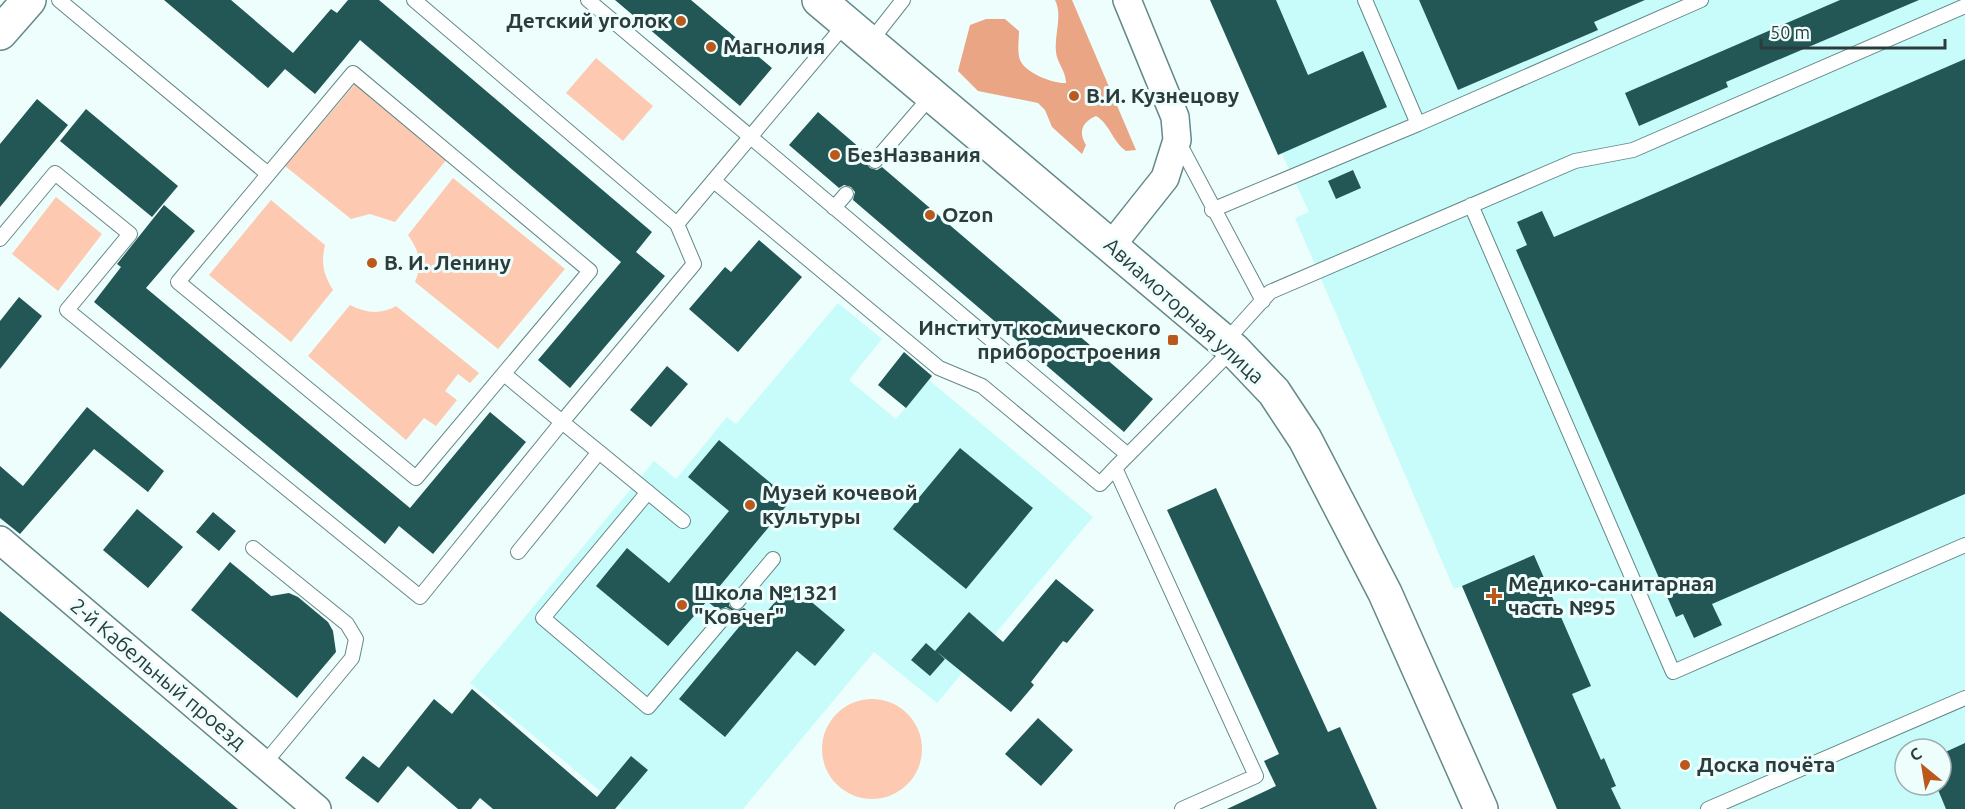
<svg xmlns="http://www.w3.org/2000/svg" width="1965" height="809" font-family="Ubuntu,sans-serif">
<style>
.built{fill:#c8fcfa;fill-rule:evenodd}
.green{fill:#fdcab1}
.forest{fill:#eaa684}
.building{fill:#225756}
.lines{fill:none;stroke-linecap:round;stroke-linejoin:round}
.service-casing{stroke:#638988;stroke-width:16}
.minor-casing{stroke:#638988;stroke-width:30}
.tertiary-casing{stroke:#638988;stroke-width:36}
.service{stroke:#fff;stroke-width:14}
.minor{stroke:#fff;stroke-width:27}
.tertiary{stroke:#fff;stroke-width:33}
.poi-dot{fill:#bb591d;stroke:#edfefd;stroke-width:2}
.labels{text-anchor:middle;stroke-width:6;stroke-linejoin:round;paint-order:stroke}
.poi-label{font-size:21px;font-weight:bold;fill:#2c3c3c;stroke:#edfefd;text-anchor:start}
.street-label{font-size:21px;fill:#2c3c3c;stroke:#edfefd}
</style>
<rect width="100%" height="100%" fill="#edfefd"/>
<path class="built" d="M 1210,0 L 1965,0 L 1965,809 L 1557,809 L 1462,586 L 1454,589 L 1295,218 L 1309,212 ZM 1905,749 L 1941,749 L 1941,785 L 1905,785 Z
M 838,303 L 882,339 L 849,380 L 896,419 L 929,380 L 1093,517 L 937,703 L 874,652 L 743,809 L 622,809 L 470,683 L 654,461 L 676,479 L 727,417 L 736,424 Z"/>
<path class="green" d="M 596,58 L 653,106 L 623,141 L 566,93 Z
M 356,83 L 448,158 L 395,222 L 370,214 L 351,219 L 285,166 Z
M 453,178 L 565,269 L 498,349 L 415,282 C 423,263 419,251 408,235 Z
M 56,197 L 102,234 L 58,291 L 12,254 Z
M 271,200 L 325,245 C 321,263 323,274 333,290 L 291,342 L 209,275 Z
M 350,305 C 366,313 380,315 396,306 L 479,373 L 470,383 L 458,374 L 445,391 L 457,400 L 436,426 L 424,418 L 406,440 L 308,356 Z
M822 749a50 50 0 1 1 100 0a50 50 0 1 1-100 0Z"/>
<path class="forest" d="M 1055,0 L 1072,0 L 1136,150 L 1126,151 C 1112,141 1110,124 1096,116 C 1082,122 1078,132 1086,145 L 1082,154 L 1052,127 L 1045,110 L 1038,103 L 978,91 L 958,71 L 970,25 L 986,19 L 1005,19 L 1019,31 C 1019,39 1017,52 1020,60 C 1025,73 1054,84 1066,83 C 1066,71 1057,63 1056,52 C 1054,34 1063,16 1055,0 Z"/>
<path class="building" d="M 164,0 L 231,0 L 293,53 L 331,9 L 337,13 L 348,0 L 379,0 L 652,232 L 636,252 L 665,276 L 570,388 L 538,360 L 621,262 L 360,40 L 315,94 L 285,69 L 268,88 Z
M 615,0 L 691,0 L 772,68 L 740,106 Z
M 1210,0 L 1276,0 L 1308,75 L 1363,51 L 1387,107 L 1278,155 Z
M 1419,0 L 1645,0 L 1594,22 L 1598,30 L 1458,90 Z
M 1840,0 L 1919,0 L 1726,82 L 1728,87 L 1639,126 L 1625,93 Z
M 1965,59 L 1965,494 L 1712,604 L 1722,625 L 1694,638 L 1683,614 L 1676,617 L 1516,250 L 1527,245 L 1517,222 L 1542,211 L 1554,237 Z
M 37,99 L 68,125 L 0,207 L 0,144 Z
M 86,109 L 178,186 L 152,217 L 60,141 Z
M 818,112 L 868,155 L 866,163 L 870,168 L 877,170 L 882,167 L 1153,399 L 1124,432 L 853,200 L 855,192 L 851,187 L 844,185 L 839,188 L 789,145 Z
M 1353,170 L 1361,188 L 1336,199 L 1328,181 Z
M 164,205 L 195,231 L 146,288 L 410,508 L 490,412 L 526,442 L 433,554 L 399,526 L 385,544 L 94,302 L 121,267 L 117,264 Z
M 759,240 L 802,277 L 738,352 L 689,309 L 725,267 L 731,272 Z
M 19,297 L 42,316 L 0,369 L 0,321 Z
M 904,352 L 932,376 L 906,408 L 878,385 Z
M 667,366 L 688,384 L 651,427 L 630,410 Z
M 87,407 L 164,471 L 148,492 L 94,449 L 20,534 L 0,518 L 0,466 L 23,486 Z
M 719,440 L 779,490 L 774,495 L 787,505 L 719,587 L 730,596 L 729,606 L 736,611 L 744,608 L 759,621 L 790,584 L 845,630 L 815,666 L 797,651 L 725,737 L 679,699 L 739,627 L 732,622 L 734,617 L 731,610 L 726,607 L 718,610 L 707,601 L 668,646 L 596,586 L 627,548 L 669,583 L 729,511 L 688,477 Z
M 960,448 L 1033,508 L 966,589 L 893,529 Z
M 1216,488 L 1328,732 L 1340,727 L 1377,809 L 1227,809 L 1276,786 L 1264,761 L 1279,754 L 1167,510 Z
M 137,509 L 183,547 L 148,588 L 103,550 Z
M 213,512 L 236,531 L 219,551 L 196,532 Z
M 1534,555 L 1591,686 L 1572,694 L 1601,760 L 1604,758 L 1616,786 L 1611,788 L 1621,809 L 1557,809 L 1462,586 Z
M 230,562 L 271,596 L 289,593 L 298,597 L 328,622 L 333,631 L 336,652 L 297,698 L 191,610 Z
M 1056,579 L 1094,610 L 1067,643 L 1063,641 L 1031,682 L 1034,685 L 1011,712 L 936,651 L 945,659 L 930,676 L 911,660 L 926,643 L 935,651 L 969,612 L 1003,642 Z
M 0,611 L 238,809 L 0,809 Z
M 472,689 L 597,797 L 631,756 L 648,770 L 615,809 L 493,809 L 480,798 L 471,809 L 458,809 L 408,766 L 378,803 L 345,778 L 363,756 L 379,768 L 434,699 L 452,714 Z
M 1038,718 L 1073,750 L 1041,786 L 1005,754 Z
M 1965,743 L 1965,809 L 1946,809 L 1936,785 L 1941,785 L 1941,754 Z"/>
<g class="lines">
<defs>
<path id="service" d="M 59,0 L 268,174
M 414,0 L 677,224
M 588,0 L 1128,455 L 1115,468 L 1256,776 L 1182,809
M 870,42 L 903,0
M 353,73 L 590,271 L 416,478 L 178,282 Z
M 1418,124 L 1701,0
M 1178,141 L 1263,301
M 875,161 L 932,95
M 714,181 L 939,368 L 982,386 L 1100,484 L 1115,468
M 1471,205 L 1673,672 L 1965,545
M 834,208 L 846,194
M 1212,210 L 1418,124 L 1365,0
M 0,239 L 55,173 L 130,234 L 67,310 L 420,597 L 562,422 L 599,452 L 518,552
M 1225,342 L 1270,292 L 1575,161 L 1633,150 L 1965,6
M 504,374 L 562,422 L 694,264 L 677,224 L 846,23
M 599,452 L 683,521
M 1128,455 L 1233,349
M 648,492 L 543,618 L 648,707 L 725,616
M 253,548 L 347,624 L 356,639 L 352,658 L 264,764
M 737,602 L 773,559
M 1708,809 L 1965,698"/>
<path id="minor" d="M 1111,246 L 1165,178 L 1177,140 L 1175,117 L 1127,0
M 0,540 L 317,809"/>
<path id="tertiary" d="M 819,0 L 1233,349 L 1274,392 L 1305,439 L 1385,593 L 1481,809
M 0,33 L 29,0"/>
</defs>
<use href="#service" class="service-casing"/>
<use href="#minor" class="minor-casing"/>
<use href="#tertiary" class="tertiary-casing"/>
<use href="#service" class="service"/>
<use href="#minor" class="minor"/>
<use href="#tertiary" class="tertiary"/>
</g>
<g class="poi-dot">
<circle cx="681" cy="21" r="6"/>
<circle cx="711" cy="47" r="6"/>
<circle cx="1074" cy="96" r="6"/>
<circle cx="835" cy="155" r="6"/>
<circle cx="930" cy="215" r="6"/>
<circle cx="372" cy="263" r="6"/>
<rect x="1167" y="334" width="12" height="12" rx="3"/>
<circle cx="750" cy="505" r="6"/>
<path d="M1491 587h6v6h6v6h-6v6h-6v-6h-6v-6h6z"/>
<circle cx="682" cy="605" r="6"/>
<circle cx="1685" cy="765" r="6"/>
</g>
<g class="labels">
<g class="poi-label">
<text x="669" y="28" text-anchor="end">Детский уголок</text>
<text x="723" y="54">Магнолия</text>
<text x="1086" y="103">В.И. Кузнецову</text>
<text x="847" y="162">БезНазвания</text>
<text x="942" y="222">Ozon</text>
<text x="384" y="270">В. И. Ленину</text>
<text x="1161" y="335" text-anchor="end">Институт космического<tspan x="1161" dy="24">приборостроения</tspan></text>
<text x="762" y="500">Музей кочевой<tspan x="762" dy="24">культуры</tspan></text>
<text x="1508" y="591">Медико-санитарная<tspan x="1508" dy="24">часть №95</tspan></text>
<text x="694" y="600">Школа №1321<tspan x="694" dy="24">"Ковчег"</tspan></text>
<text x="1697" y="772">Доска почёта</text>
</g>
<g class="street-label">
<text transform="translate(1184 311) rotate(42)" y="7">Авиамоторная улица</text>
<text transform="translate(158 674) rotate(40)" y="7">2-й Кабельный проезд</text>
</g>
</g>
<g transform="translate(1923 767) rotate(330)"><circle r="28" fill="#edfefd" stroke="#a0b0b0" stroke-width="1.5"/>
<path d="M0-4.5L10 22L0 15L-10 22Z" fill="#bb591d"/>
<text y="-9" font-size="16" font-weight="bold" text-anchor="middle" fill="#2c3c3c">С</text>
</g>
<path d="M1761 39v9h184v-9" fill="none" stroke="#2c3c3c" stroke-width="3"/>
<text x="1770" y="39" font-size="18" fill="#2c3c3c" stroke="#edfefd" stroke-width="4.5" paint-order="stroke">50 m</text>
</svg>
